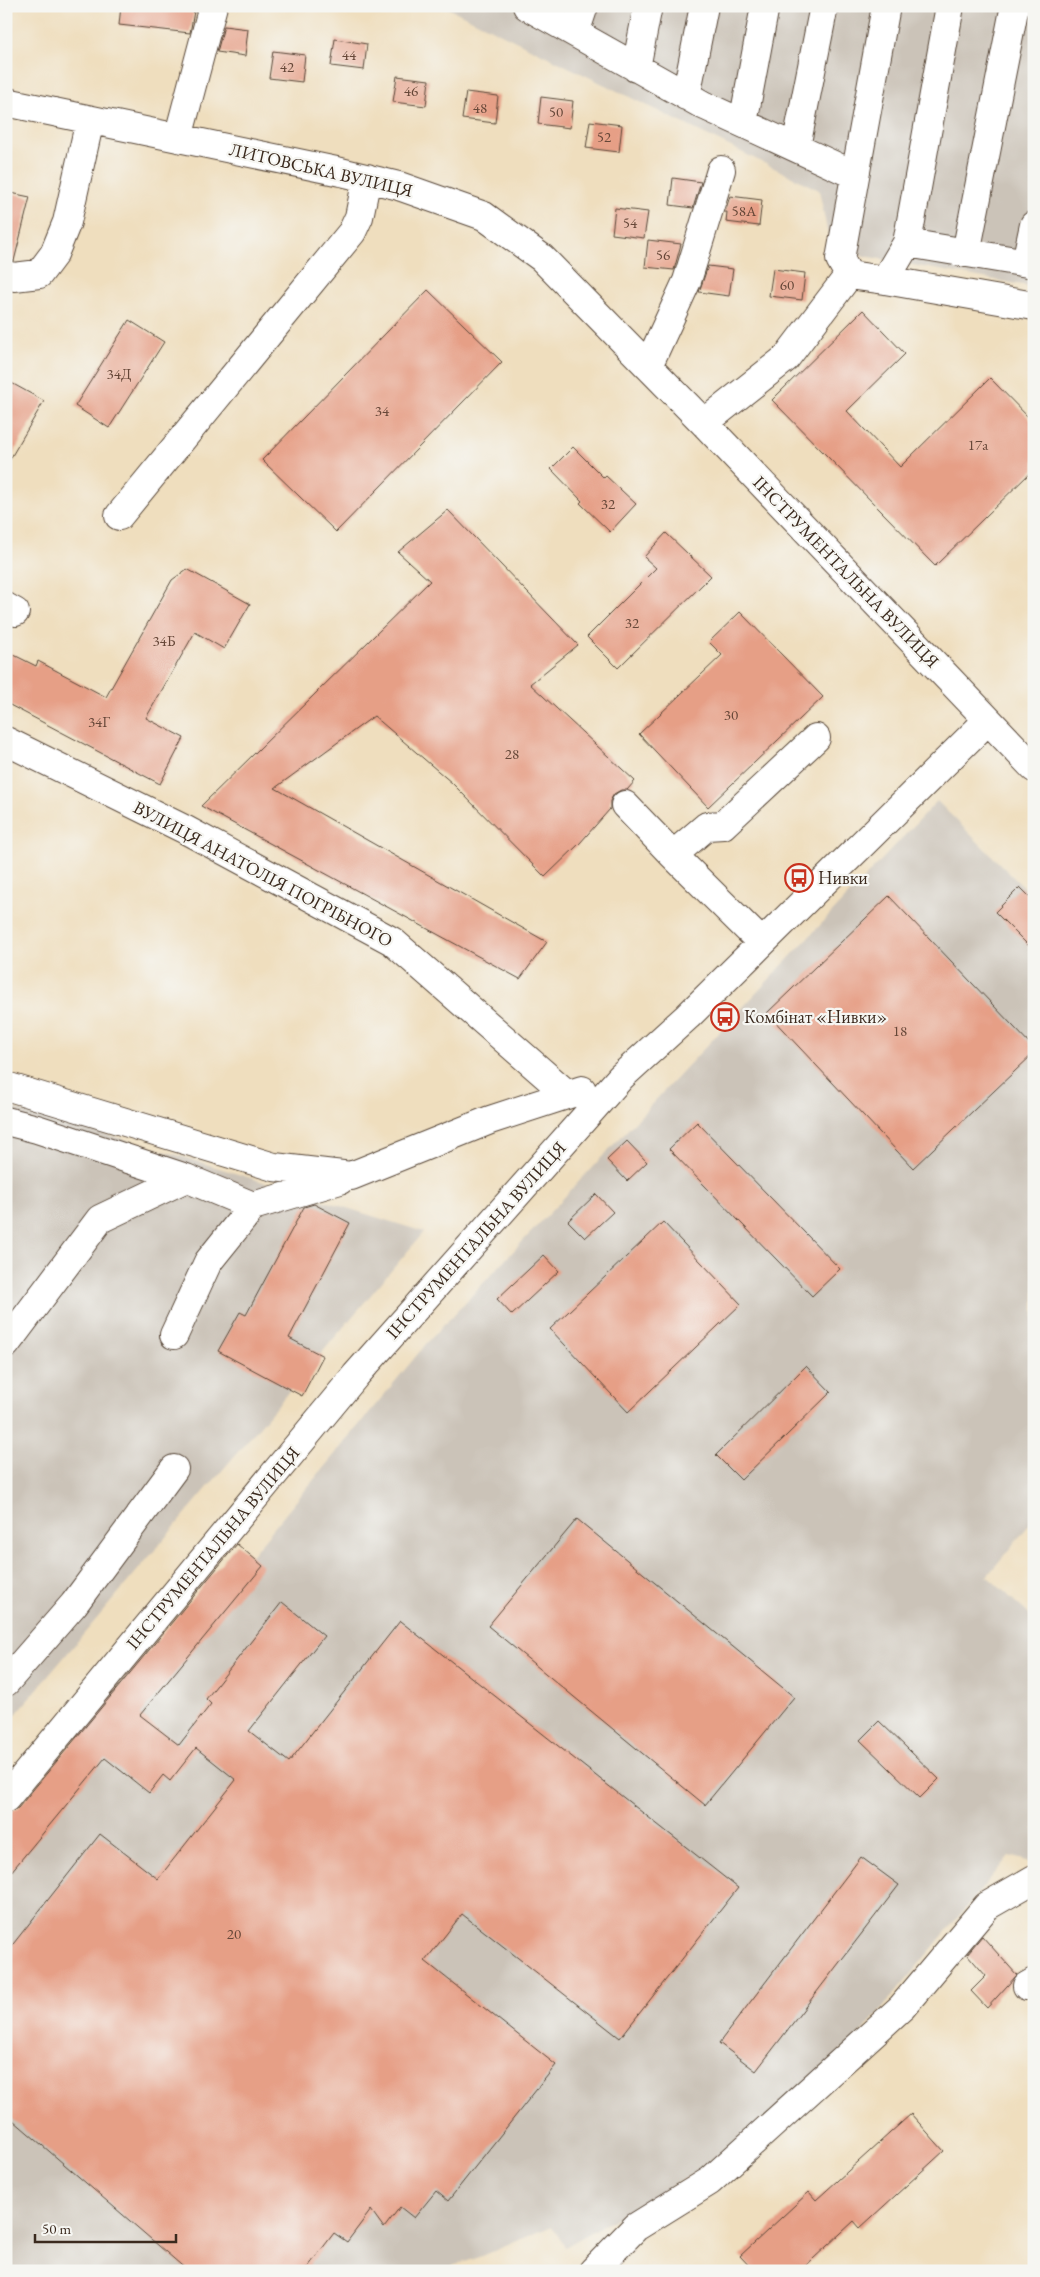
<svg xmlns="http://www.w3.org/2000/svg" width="1040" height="2277" font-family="'EB Garamond',serif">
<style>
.industrial{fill:#cbc3b8}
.building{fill:#e69f86}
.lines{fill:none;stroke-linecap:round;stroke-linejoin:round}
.minor-casing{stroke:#564536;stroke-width:30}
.minor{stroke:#fff;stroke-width:28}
.labels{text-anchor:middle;stroke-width:4.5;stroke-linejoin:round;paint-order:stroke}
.number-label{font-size:15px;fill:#664738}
.street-label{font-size:18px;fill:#3b2a1e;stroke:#f6f6f2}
.poi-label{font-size:18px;fill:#3b2a1e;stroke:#f6f6f2;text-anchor:start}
</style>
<rect width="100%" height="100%" fill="#f6f6f2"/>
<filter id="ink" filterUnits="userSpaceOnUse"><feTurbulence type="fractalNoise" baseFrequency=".02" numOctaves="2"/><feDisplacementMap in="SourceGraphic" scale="10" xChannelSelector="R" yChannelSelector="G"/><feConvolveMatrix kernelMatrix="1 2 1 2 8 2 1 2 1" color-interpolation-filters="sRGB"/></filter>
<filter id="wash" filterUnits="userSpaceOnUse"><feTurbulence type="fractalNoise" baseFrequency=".0096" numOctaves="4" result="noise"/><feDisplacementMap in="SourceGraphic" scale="20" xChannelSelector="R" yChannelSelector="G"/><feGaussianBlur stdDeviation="1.12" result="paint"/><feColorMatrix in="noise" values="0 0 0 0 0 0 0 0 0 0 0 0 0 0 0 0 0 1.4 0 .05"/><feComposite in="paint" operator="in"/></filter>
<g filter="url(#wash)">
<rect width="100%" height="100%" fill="#efdebe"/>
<path class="industrial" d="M 444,6 L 1034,6 L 1034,287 L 831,250 L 819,190 Z
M 937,801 L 1034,898 L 1034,1519 L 987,1576 L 1034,1619 L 1034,1863 L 1009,1856 L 859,2036 L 753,2129 L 695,2173 L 565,2247 L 552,2226 L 480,2257 L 437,2271 L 6,2271 L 6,1852 L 426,1344 Z
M 6,1106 L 148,1146 L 424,1232 L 6,1726 Z"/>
<g id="blocks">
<path class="building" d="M 121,6 L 195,6 L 190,33 L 119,25 Z
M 224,26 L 248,29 L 245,56 L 217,52 Z
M 335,39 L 367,44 L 364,70 L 331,66 Z
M 273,51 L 305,55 L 302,82 L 269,78 Z
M 397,76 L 429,80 L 426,106 L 393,102 Z
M 466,92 L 498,96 L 495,123 L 462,119 Z
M 541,97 L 573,101 L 570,128 L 538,124 Z
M 590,121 L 622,125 L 619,152 L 586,148 Z
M 673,178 L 701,182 L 693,208 L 670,205 Z
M 6,192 L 30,197 L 14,261 L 6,260 Z
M 730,196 L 762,200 L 759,226 L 726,222 L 727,212 L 725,212 Z
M 615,208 L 648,212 L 644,238 L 612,234 Z
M 648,240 L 681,244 L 674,270 L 645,267 Z
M 708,266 L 733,269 L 729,296 L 699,292 Z
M 773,269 L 805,273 L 802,300 L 769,296 Z
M 428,290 L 502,362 L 336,532 L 262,460 Z
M 863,310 L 905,354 L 847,411 L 900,467 L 990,378 L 1034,423 L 1034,469 L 935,566 L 772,400 Z
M 129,320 L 164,342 L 109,428 L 75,406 Z
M 6,380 L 44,401 L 6,466 Z
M 573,447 L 604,478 L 606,476 L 636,504 L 610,532 L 580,503 L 582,501 L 551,469 Z
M 448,510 L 578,645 L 530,684 L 635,781 L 627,790 L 621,790 L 614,794 L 610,801 L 610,809 L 580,843 L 545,877 L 452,783 L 374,716 L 275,788 L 547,942 L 520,979 L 201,806 L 430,581 L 398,552 Z
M 666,533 L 711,576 L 618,668 L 587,637 L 656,568 L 644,557 Z
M 187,569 L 250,604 L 224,649 L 195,632 L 146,718 L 184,738 L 160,784 L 6,703 L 6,651 L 36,666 L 38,661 L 106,697 L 172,580 Z
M 740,612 L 823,697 L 708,807 L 639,734 L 722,655 L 709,642 Z
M 1020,887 L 1034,901 L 1034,951 L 995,912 Z
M 889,896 L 1034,1048 L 1034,1053 L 913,1168 L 767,1013 Z
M 697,1122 L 840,1269 L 812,1296 L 669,1149 Z
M 627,1141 L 647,1162 L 627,1181 L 607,1160 Z
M 596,1194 L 613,1212 L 585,1238 L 568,1221 Z
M 314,1204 L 350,1223 L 289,1338 L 323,1356 L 302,1396 L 218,1351 L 240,1312 L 246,1315 L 304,1207 Z
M 663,1222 L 741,1304 L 628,1412 L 550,1329 Z
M 544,1255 L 559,1271 L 512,1315 L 497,1299 Z
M 806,1366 L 831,1392 L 741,1480 L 716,1455 Z
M 577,1519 L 794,1697 L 705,1805 L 488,1626 Z
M 237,1544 L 263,1566 L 140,1715 L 179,1745 L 211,1704 L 206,1699 L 282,1602 L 324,1636 L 249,1731 L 289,1762 L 400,1621 L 738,1888 L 620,2038 L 462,1914 L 425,1961 L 556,2065 L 448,2201 L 436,2191 L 414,2218 L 400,2207 L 384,2228 L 371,2210 L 347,2242 L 334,2233 L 305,2271 L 188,2271 L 6,2114 L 6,1953 L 100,1834 L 158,1879 L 236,1780 L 196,1748 L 170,1781 L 163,1775 L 149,1793 L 105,1758 L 6,1878 L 6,1813 L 18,1808 Z
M 879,1721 L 939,1779 L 920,1798 L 860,1740 Z
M 861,1857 L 899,1885 L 756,2071 L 719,2043 Z
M 982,1936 L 1017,1975 L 987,2008 L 971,1991 L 986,1976 L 967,1954 Z
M 911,2114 L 944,2151 L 860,2228 L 854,2221 L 800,2271 L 754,2271 L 740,2256 L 809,2192 L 816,2200 Z"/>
</g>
</g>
<g filter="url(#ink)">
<use href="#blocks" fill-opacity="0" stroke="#564536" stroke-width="1"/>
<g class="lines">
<defs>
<path id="minor" d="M 527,6 L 703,105 L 855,175
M 575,33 L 584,6
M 636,68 L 648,6
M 686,96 L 704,6
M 6,102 L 341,172 L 399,186 L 484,216 L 542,258 L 704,423 L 1034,768
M 743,123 L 765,6
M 178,138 L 213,6
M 796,147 L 824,6
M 907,243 L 950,6
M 966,253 L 1014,10
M 1026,262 L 1034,225
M 6,275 L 14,277 L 39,274 L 54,254 L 67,222 L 90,120
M 849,275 L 840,259 L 886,6
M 885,280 L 907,243 L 1034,264
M 648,366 L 687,281 L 721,170
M 704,423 L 786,358 L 849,275 L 885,280 L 1034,306
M 119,516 L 352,232 L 359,217 L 367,178
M 6,607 L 15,612
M 6,741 L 186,830 L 392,941 L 567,1094
M 625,805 L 673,855
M 762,943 L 673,855 L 707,826 L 723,825 L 816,738
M 6,1086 L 274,1167 L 351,1176 L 490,1120 L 582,1090
M 6,1121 L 37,1129 L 186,1178 L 100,1219 L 6,1344
M 186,1178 L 253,1206 L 340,1180
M 174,1335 L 208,1262 L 253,1206
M 6,1682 L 74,1604 L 174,1469
M 6,1798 L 356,1375 L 621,1077 L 688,1016 L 988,720
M 1027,1986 L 1034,1982
M 593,2271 L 636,2227 L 710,2181 L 902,2007 L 987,1906 L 1034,1879"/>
</defs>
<use href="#minor" class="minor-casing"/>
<use href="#minor" class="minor"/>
</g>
</g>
<defs>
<symbol id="bus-ring" viewBox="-11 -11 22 22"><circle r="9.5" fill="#f6f6f2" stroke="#c8321e" stroke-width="1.5"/><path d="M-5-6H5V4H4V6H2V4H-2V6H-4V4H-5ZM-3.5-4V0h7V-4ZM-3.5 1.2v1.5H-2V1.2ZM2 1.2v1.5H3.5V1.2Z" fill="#c8321e"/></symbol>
</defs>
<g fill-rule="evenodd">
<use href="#bus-ring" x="783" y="862" width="32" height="32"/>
<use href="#bus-ring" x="709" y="1001" width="32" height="32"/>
</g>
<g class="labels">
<g class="number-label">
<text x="349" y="60">44</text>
<text x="287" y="72">42</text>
<text x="411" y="96">46</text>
<text x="480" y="113">48</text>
<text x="556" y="117">50</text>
<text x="604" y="142">52</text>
<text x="744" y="216">58А</text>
<text x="630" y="228">54</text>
<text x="663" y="260">56</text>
<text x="787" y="290">60</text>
<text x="119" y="379">34Д</text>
<text x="382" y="416">34</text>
<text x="978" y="450">17а</text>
<text x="608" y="509">32</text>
<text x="632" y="628">32</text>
<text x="164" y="646">34Б</text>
<text x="731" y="720">30</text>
<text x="99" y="727">34Г</text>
<text x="512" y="759">28</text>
<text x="900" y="1036">18</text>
<text x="234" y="1939">20</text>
</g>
<g class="street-label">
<text transform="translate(321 170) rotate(13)" y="6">ЛИТОВСЬКА ВУЛИЦЯ</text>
<text transform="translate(846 572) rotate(46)" y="6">ІНСТРУМЕНТАЛЬНА ВУЛИЦЯ</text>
<text transform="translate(263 874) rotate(28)" y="6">ВУЛИЦЯ АНАТОЛІЯ ПОГРІБНОГО</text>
<text transform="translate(476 1240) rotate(-48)" y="6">ІНСТРУМЕНТАЛЬНА ВУЛИЦЯ</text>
<text transform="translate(213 1548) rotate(-50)" y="6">ІНСТРУМЕНТАЛЬНА ВУЛИЦЯ</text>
</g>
<g class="poi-label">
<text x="818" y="884">Нивки</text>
<text x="744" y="1023">Комбінат «Нивки»</text>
</g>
</g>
<rect width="1040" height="2277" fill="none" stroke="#f6f6f2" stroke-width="25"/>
<path d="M35 2234v8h141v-8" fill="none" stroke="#3b2a1e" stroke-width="2.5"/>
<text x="42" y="2234" font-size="15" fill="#3b2a1e" stroke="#f6f6f2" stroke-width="4" paint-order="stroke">50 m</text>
</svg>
